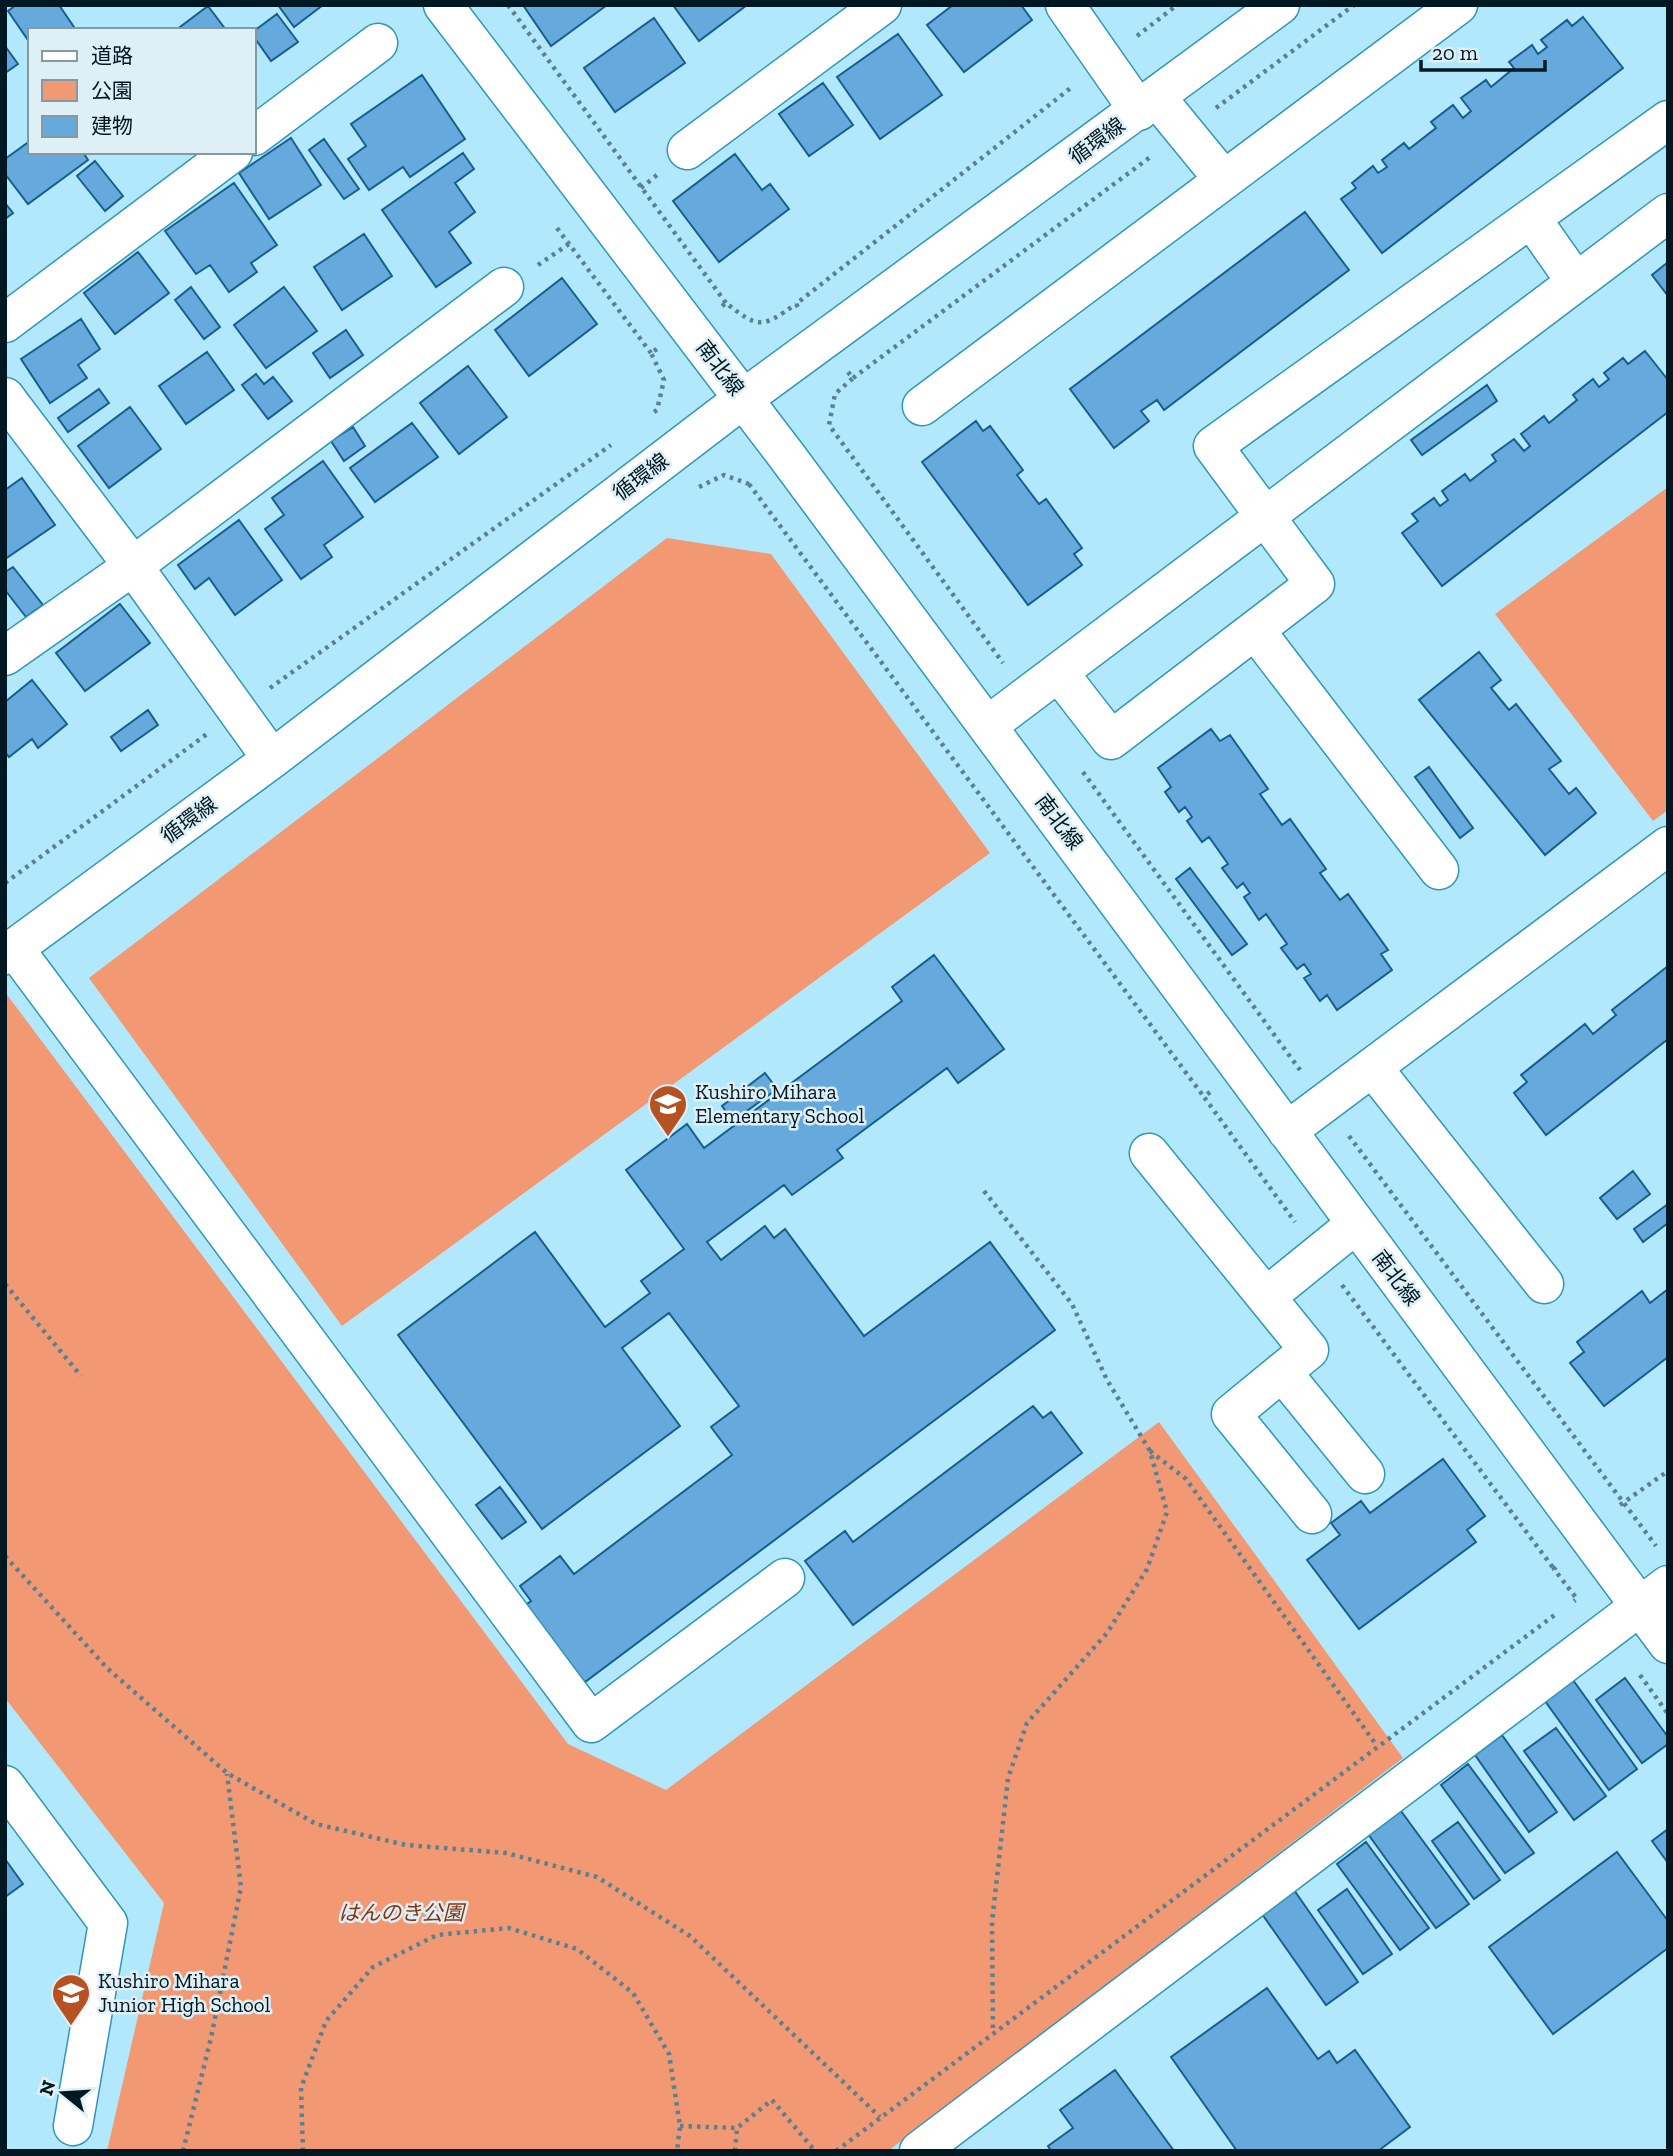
<svg xmlns="http://www.w3.org/2000/svg" width="1673" height="2156" font-family="'Zilla Slab','Noto Sans JP',serif">
<style>
.green{fill:#f29974}
.building{fill:#66a9dc;stroke:#175f8e;stroke-width:2}
.lines{fill:none;stroke-linecap:round;stroke-linejoin:round}
.minor-casing{stroke:#3197b7;stroke-width:41}
.path{stroke:#5a8190;stroke-width:4.5;stroke-dasharray:3.5 5;stroke-linecap:butt}
.minor{stroke:#fff;stroke-width:38}
.labels{text-anchor:middle;stroke-width:5;stroke-linejoin:round;paint-order:stroke}
.street-label{font-size:21px;fill:#001822;stroke:#deeff6}
.poi-label{font-size:21px;fill:#001822;stroke:#deeff6;text-anchor:start}
.park-label{font-size:21px;font-style:italic;fill:#85350e;stroke:#deeff6}
</style>
<rect width="100%" height="100%" fill="#b2e8fc"/>
<path class="green" d="M 1668,487 L 1668,810 L 1653,821 L 1495,614 Z
M 667,538 L 771,554 L 990,853 L 342,1326 L 89,978 Z
M 5,992 L 568,1744 L 666,1790 L 1159,1422 L 1403,1758 L 888,2151 L 107,2151 L 164,1903 L 5,1698 Z"/>
<path class="building" d="M 16,5 L 59,5 L 76,30 L 30,30 L 30,43 L 8,11 Z
M 278,5 L 323,5 L 294,27 Z
M 523,5 L 607,5 L 551,46 Z
M 673,5 L 747,5 L 699,41 Z
M 953,5 L 1021,5 L 1032,20 L 964,72 L 927,25 Z
M 208,6 L 226,30 L 176,30 Z
M 277,14 L 298,42 L 271,61 L 254,37 L 254,31 Z
M 1583,17 L 1623,68 L 1382,253 L 1341,199 L 1356,188 L 1352,183 L 1373,166 L 1378,173 L 1387,167 L 1382,160 L 1404,143 L 1409,149 L 1436,128 L 1431,122 L 1453,105 L 1463,118 L 1471,111 L 1461,98 L 1486,80 L 1491,87 L 1514,68 L 1509,62 L 1532,45 L 1538,54 L 1547,47 L 1541,40 L 1567,20 L 1572,26 Z
M 654,18 L 685,63 L 615,112 L 584,68 Z
M 898,34 L 942,95 L 880,139 L 837,77 Z
M 5,46 L 18,64 L 5,73 Z
M 422,75 L 465,139 L 410,177 L 403,167 L 369,190 L 348,159 L 366,146 L 351,124 Z
M 823,83 L 853,125 L 809,156 L 779,114 Z
M 291,138 L 321,185 L 269,219 L 239,173 Z
M 324,139 L 359,189 L 344,199 L 309,150 Z
M 30,141 L 30,152 L 83,152 L 88,160 L 28,204 L 5,174 L 5,159 Z
M 463,153 L 474,169 L 455,183 L 475,212 L 449,232 L 471,263 L 436,287 L 382,210 Z
M 735,154 L 762,190 L 770,184 L 789,209 L 719,262 L 673,201 Z
M 95,161 L 123,196 L 105,211 L 77,176 Z
M 234,183 L 277,245 L 251,263 L 257,272 L 229,292 L 210,265 L 196,274 L 165,231 Z
M 5,203 L 13,213 L 5,219 Z
M 1305,212 L 1349,270 L 1164,410 L 1157,400 L 1141,411 L 1149,421 L 1114,448 L 1070,389 Z
M 364,234 L 392,276 L 342,310 L 314,267 Z
M 138,252 L 169,293 L 115,334 L 84,293 Z
M 1668,262 L 1668,296 L 1652,275 Z
M 562,278 L 597,324 L 529,376 L 495,330 Z
M 191,287 L 220,327 L 204,339 L 175,300 Z
M 284,287 L 317,331 L 266,368 L 234,325 Z
M 81,319 L 100,349 L 78,365 L 87,378 L 50,403 L 21,359 Z
M 346,330 L 363,355 L 330,378 L 313,353 Z
M 1645,351 L 1668,380 L 1668,412 L 1442,586 L 1402,533 L 1418,521 L 1412,514 L 1434,498 L 1440,506 L 1448,500 L 1442,491 L 1465,474 L 1470,481 L 1496,461 L 1492,455 L 1514,439 L 1524,451 L 1530,446 L 1521,434 L 1544,416 L 1549,423 L 1577,400 L 1573,395 L 1593,379 L 1599,387 L 1609,379 L 1604,373 L 1623,358 L 1628,364 Z
M 207,352 L 234,390 L 186,424 L 159,386 Z
M 468,366 L 507,417 L 459,454 L 420,403 Z
M 256,374 L 264,384 L 273,377 L 292,401 L 268,419 L 242,385 Z
M 1487,385 L 1497,401 L 1422,455 L 1411,440 Z
M 99,389 L 109,403 L 68,432 L 58,418 Z
M 130,407 L 161,449 L 109,488 L 78,446 Z
M 976,421 L 983,431 L 990,426 L 1023,470 L 1017,475 L 1039,504 L 1046,499 L 1082,548 L 1074,554 L 1082,565 L 1028,605 L 922,462 Z
M 412,423 L 438,457 L 375,502 L 350,468 Z
M 353,427 L 365,446 L 344,461 L 331,441 Z
M 323,461 L 363,517 L 324,545 L 332,557 L 301,579 L 265,529 L 284,515 L 272,498 Z
M 22,478 L 55,525 L 5,559 L 5,490 Z
M 239,520 L 282,580 L 235,615 L 209,578 L 195,589 L 178,565 Z
M 13,567 L 43,605 L 26,617 L 5,590 L 5,572 Z
M 120,604 L 150,643 L 85,691 L 56,653 Z
M 1479,652 L 1501,680 L 1491,688 L 1509,710 L 1516,704 L 1561,761 L 1549,769 L 1569,794 L 1576,788 L 1596,813 L 1545,855 L 1419,700 Z
M 32,680 L 67,724 L 38,748 L 32,739 L 9,757 L 5,752 L 5,702 Z
M 148,710 L 158,725 L 121,751 L 111,737 Z
M 1211,729 L 1220,741 L 1230,735 L 1268,789 L 1260,794 L 1282,825 L 1290,819 L 1326,869 L 1320,873 L 1340,900 L 1348,894 L 1388,950 L 1381,954 L 1392,970 L 1337,1010 L 1327,995 L 1320,1001 L 1304,978 L 1311,974 L 1304,964 L 1297,969 L 1281,948 L 1287,944 L 1266,914 L 1259,920 L 1244,897 L 1250,893 L 1243,883 L 1237,888 L 1222,868 L 1228,864 L 1209,837 L 1202,842 L 1187,821 L 1192,817 L 1185,807 L 1179,812 L 1165,792 L 1171,787 L 1158,768 Z
M 1429,767 L 1473,828 L 1460,838 L 1415,777 Z
M 1190,868 L 1247,944 L 1232,955 L 1176,879 Z
M 934,955 L 1004,1049 L 958,1083 L 947,1068 L 837,1150 L 843,1158 L 792,1195 L 784,1185 L 707,1242 L 721,1260 L 765,1226 L 774,1238 L 785,1229 L 864,1336 L 990,1242 L 1055,1330 L 581,1685 L 523,1607 L 531,1601 L 520,1586 L 560,1556 L 574,1574 L 732,1455 L 711,1427 L 739,1406 L 669,1313 L 622,1348 L 680,1426 L 542,1529 L 398,1335 L 535,1232 L 605,1327 L 650,1293 L 641,1281 L 684,1249 L 626,1170 L 687,1124 L 704,1148 L 902,1001 L 892,987 Z
M 1668,966 L 1668,1039 L 1546,1135 L 1514,1093 L 1527,1082 L 1521,1075 L 1585,1024 L 1593,1034 L 1616,1015 L 1612,1010 Z
M 765,1073 L 777,1089 L 733,1121 L 722,1106 Z
M 1633,1171 L 1650,1194 L 1617,1219 L 1600,1198 Z
M 1668,1204 L 1668,1223 L 1643,1242 L 1634,1229 Z
M 1668,1289 L 1668,1357 L 1604,1406 L 1570,1363 L 1584,1352 L 1577,1342 L 1642,1291 L 1650,1303 Z
M 1033,1406 L 1043,1418 L 1051,1412 L 1082,1453 L 853,1625 L 805,1561 L 845,1531 L 853,1542 Z
M 1443,1459 L 1485,1516 L 1467,1530 L 1476,1542 L 1359,1629 L 1307,1560 L 1340,1535 L 1331,1523 L 1361,1501 L 1370,1513 Z
M 500,1487 L 526,1522 L 502,1539 L 476,1505 Z
M 1625,1678 L 1668,1737 L 1668,1744 L 1642,1763 L 1596,1700 Z
M 1573,1680 L 1637,1769 L 1609,1790 L 1545,1701 Z
M 1556,1728 L 1606,1796 L 1574,1820 L 1524,1751 Z
M 1502,1735 L 1557,1812 L 1529,1832 L 1475,1755 Z
M 1468,1764 L 1534,1853 L 1505,1873 L 1441,1785 Z
M 1401,1811 L 1469,1904 L 1436,1928 L 1368,1834 Z
M 1458,1822 L 1500,1880 L 1474,1899 L 1432,1841 Z
M 1668,1829 L 1668,1863 L 1652,1841 Z
M 1366,1842 L 1429,1928 L 1400,1950 L 1337,1864 Z
M 1617,1852 L 1668,1921 L 1668,1948 L 1553,2034 L 1489,1947 Z
M 5,1859 L 23,1884 L 5,1897 Z
M 1347,1889 L 1392,1954 L 1363,1974 L 1318,1910 Z
M 1294,1890 L 1358,1982 L 1326,2005 L 1262,1914 Z
M 1267,1988 L 1318,2059 L 1329,2051 L 1337,2063 L 1355,2050 L 1410,2127 L 1378,2151 L 1237,2151 L 1171,2057 Z
M 1115,2070 L 1174,2151 L 1051,2151 L 1048,2146 L 1073,2128 L 1060,2110 Z"/>
<g class="lines">
<defs>
<path id="minor" d="M 443,5 L 786,455 L 1668,1644
M 1065,5 L 1139,111
M 1156,97 L 1224,180
M 254,136 L 378,43
M 687,150 L 882,5
M 1531,218 L 1576,282
M 5,323 L 233,152
M 5,397 L 133,566 L 272,759
M 922,406 L 1458,5
M 1255,630 L 1439,870
M 5,656 L 133,566 L 504,287
M 1059,673 L 1111,740 L 1315,584 L 1213,446 L 1668,120
M 987,726 L 1668,213
M 14,948 L 591,1723 L 785,1578
M 5,955 L 272,759 L 743,399 L 1280,5
M 1373,1068 L 1544,1284
M 1287,1131 L 1668,846
M 1149,1153 L 1309,1350 L 1231,1414 L 1312,1514
M 1266,1297 L 1356,1224
M 1282,1372 L 1365,1474
M 5,1785 L 108,1923 L 73,2126
M 919,2151 L 1668,1585"/>
</defs>
<use href="#minor" class="minor-casing"/>
<path class="path" d="M 508,5 L 726,303
M 1137,36 L 1177,5
M 1216,108 L 1354,5
M 641,188 L 657,175
M 557,228 L 651,353
M 538,265 L 569,244
M 722,306 L 726,303 C 759,329 762,328 796,304
M 798,307 L 796,304 L 1072,87
M 848,372 L 853,378 L 835,394 L 829,425 L 1003,663
M 853,378 L 1153,155
M 654,412 L 657,410 L 664,380 L 651,353 L 657,349
M 749,484 L 1204,1097
M 699,487 L 724,475 L 749,484
M 270,688 L 611,445
M 1083,772 L 1278,1040
M 5,883 L 207,734
M 1278,1040 L 1300,1070
M 1210,1092 L 1204,1097 L 1295,1222
M 1349,1136 L 1656,1546
M 984,1191 L 1072,1304 L 1107,1380 L 1150,1451 L 1167,1512 L 1147,1569 L 1107,1633 L 1027,1723 L 1008,1778 L 992,1922 L 993,2032
M 5,1284 L 81,1376
M 1342,1285 L 1554,1569
M 1150,1451 L 1186,1479 L 1377,1746
M 1620,1505 L 1668,1471
M 5,1556 L 107,1668 L 227,1773 L 316,1824 L 406,1845 L 506,1853 L 597,1877 L 690,1936 L 880,2117
M 1556,1567 L 1554,1569 L 1577,1599 L 1574,1601
M 1640,1675 L 1668,1714
M 680,2126 L 737,2128
M 183,2151 L 211,2038 L 241,1887 L 227,1774
M 303,2151 L 301,2088 L 326,2021 L 373,1967 L 437,1935 L 509,1928 L 577,1949 L 633,1993 L 669,2054 L 680,2126 L 677,2151
M 735,2151 L 737,2128 L 772,2100 L 815,2151
M 836,2151 L 1556,1614"/>
<use href="#minor" class="minor"/>
</g>
<defs>
<symbol id="school-pin" viewBox="-11 -11 22 30"><path d="M0 17L-7.5 6A9.5 9.5 0 1 1 7.5 6Z" fill="#b65121" stroke="#deeff6"/><path d="M0-5L7-2L0 1L-7-2ZM-4 1L0 2.5L4 1V4Q0 6-4 4Z" fill="#fff"/></symbol>
</defs>
<g fill-rule="evenodd">
<use href="#school-pin" x="646" y="1082" width="44" height="60"/>
<use href="#school-pin" x="49" y="1971" width="44" height="60"/>
</g>
<g class="labels">
<g class="street-label">
<text transform="translate(1097 141) rotate(-36)" y="7">循環線</text>
<text transform="translate(720 368) rotate(53)" y="7">南北線</text>
<text transform="translate(641 477) rotate(-37)" y="7">循環線</text>
<text transform="translate(189 820) rotate(-36)" y="7">循環線</text>
<text transform="translate(1059 822) rotate(53)" y="7">南北線</text>
<text transform="translate(1396 1278) rotate(53)" y="7">南北線</text>
</g>
<g class="poi-label">
<text x="695" y="1099">Kushiro Mihara<tspan x="695" dy="24">Elementary School</tspan></text>
<text x="98" y="1988">Kushiro Mihara<tspan x="98" dy="24">Junior High School</tspan></text>
</g>
<g class="park-label">
<text x="401" y="1920">はんのき公園</text>
</g>
</g>
<rect width="1673" height="2156" fill="none" stroke="#001822" stroke-width="14"/>
<rect x="28" y="28" width="228" height="126" fill="#deeff6" stroke="#8599a1" stroke-width="2"/>
<rect x="42" y="51" width="35" height="10" fill="#ffffff" stroke="#8599a1" stroke-width="2"/>
<text x="91" y="63" font-size="21" fill="#001822">道路</text>
<rect x="42" y="80" width="35" height="21" fill="#f29974" stroke="#8599a1" stroke-width="2"/>
<text x="91" y="98" font-size="21" fill="#001822">公園</text>
<rect x="42" y="116" width="35" height="21" fill="#66a9dc" stroke="#8599a1" stroke-width="2"/>
<text x="91" y="133" font-size="21" fill="#001822">建物</text>
<g transform="translate(63 2093) rotate(288)" stroke="#deeff6" stroke-width="5" paint-order="stroke">
<path d="M0-5L12 26L0 18L-12 26Z" fill="#001822"/>
<text y="-10" font-size="19" font-weight="bold" text-anchor="middle" fill="#001822">N</text>
</g>
<path d="M1421 60v10h124v-10" fill="none" stroke="#001822" stroke-width="3.5"/>
<text x="1432" y="60" font-size="21" fill="#001822" stroke="#deeff6" stroke-width="5" paint-order="stroke">20 m</text>
</svg>
